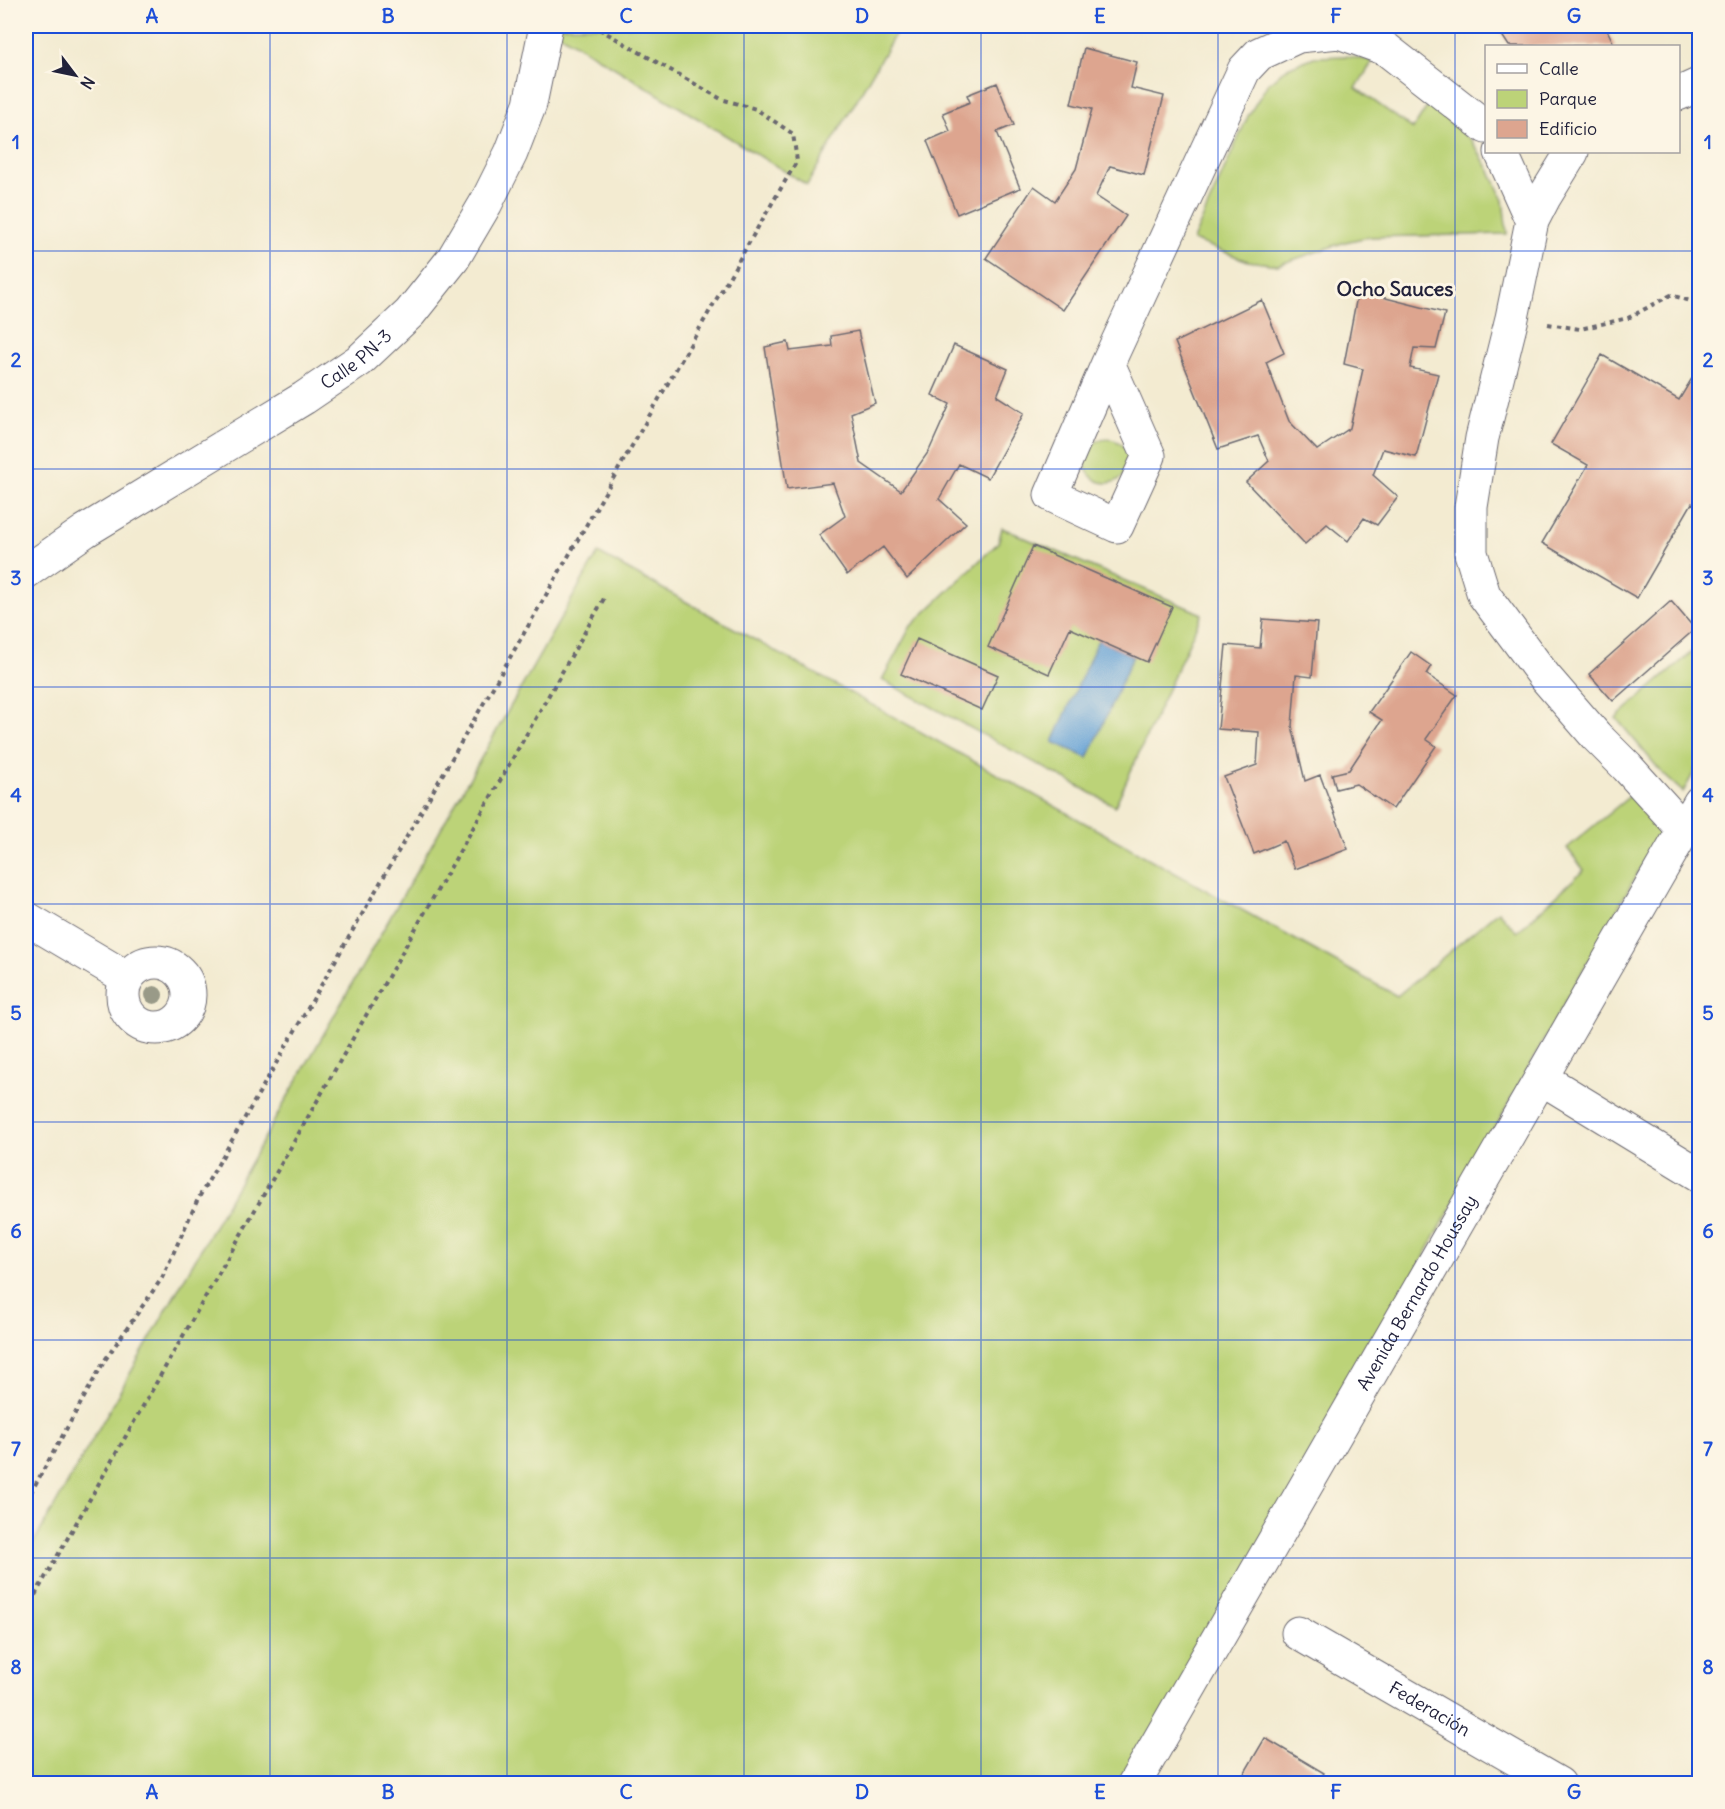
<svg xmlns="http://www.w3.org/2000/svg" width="1725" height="1809" font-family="Delius,sans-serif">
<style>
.green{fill:#bcd378;stroke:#6f7a5a;stroke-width:1.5}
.water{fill:#65a1d5;stroke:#446288;stroke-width:1.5}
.building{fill:#dda58f}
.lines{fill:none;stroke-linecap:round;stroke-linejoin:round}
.minor-casing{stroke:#6b6870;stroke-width:35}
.secondary-casing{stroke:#6b6870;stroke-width:35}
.path{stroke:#6b6870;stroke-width:4;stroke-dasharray:4.5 4.5;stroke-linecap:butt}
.minor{stroke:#fff;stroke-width:33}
.secondary{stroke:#fff;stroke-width:33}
.tree{fill:#999a88}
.grid{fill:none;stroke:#1d4ed8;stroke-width:1.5;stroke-opacity:0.55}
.labels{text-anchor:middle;stroke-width:6;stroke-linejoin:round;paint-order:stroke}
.street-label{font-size:18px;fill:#22223b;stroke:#fcf5e5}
.neighbourhood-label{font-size:20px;font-weight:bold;fill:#22223b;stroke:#fcf5e5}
.neatline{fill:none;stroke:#1d4ed8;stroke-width:2}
.grid-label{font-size:20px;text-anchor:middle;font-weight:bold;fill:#1d4ed8}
</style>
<rect width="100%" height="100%" fill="#fcf5e5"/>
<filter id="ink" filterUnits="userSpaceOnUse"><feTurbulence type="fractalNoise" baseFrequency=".0167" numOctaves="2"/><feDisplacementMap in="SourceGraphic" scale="12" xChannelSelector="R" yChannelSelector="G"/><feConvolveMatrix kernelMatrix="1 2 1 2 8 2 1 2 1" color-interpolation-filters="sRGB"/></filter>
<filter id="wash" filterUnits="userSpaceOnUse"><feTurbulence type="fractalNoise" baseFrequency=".008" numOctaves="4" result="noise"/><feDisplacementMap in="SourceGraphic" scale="24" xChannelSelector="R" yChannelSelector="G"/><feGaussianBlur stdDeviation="1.35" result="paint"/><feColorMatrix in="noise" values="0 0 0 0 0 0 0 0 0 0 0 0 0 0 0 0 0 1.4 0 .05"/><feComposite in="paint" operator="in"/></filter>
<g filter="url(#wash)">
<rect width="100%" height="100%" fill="#f3ebd1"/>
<path class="green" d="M 546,26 L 900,26 L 807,185 Z
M 1346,56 L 1373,61 L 1356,88 L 1413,129 L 1429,104 L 1472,141 L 1490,171 L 1503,200 L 1507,234 L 1368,237 L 1345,242 L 1278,265 L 1248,261 L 1193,240 L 1248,116 L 1267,85 L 1285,69 L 1314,57 Z
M1085 461a22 22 0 1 1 44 0a22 22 0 1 1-44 0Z
M 1002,528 L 1202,614 L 1115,806 L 882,680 L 911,626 L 998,543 Z
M 598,553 L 1397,996 L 1498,911 L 1517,932 L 1584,870 L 1567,848 L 1631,795 L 1661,831 L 1527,1070 L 1134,1783 L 26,1784 L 26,1556 Z
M 1699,646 L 1699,763 L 1683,792 L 1663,774 L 1616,718 Z"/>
<path class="water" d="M 1098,640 L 1133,656 L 1088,758 L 1053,742 Z"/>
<g id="blocks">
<path class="building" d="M 1496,26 L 1605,26 L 1615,46 L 1509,46 Z
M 1084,48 L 1137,62 L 1131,88 L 1164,96 L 1144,175 L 1110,166 L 1096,196 L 1126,216 L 1063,310 L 986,258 L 1034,186 L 1055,201 L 1076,169 L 1092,109 L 1071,104 Z
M 997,83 L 1014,125 L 997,132 L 1020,188 L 957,214 L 927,141 L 950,131 L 943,113 L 970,102 L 967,95 Z
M 1358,291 L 1445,313 L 1436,349 L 1414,348 L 1410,368 L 1438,374 L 1416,457 L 1383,449 L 1373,475 L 1398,497 L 1377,525 L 1364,518 L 1348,541 L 1327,524 L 1305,544 L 1246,482 L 1269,461 L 1258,436 L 1218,449 L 1175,342 L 1262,300 L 1284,353 L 1266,362 L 1289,421 L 1317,450 L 1350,428 L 1363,369 L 1344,364 Z
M 858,331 L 875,403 L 851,413 L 861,463 L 901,491 L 929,451 L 950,404 L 932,395 L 954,345 L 1008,369 L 997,396 L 1024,413 L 988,478 L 959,464 L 939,499 L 966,523 L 907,579 L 883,547 L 847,575 L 819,535 L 845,516 L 833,483 L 787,489 L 765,347 L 788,342 L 790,351 L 832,346 L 831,336 Z
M 1602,355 L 1679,400 L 1700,365 L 1700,507 L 1692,503 L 1637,598 L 1542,543 L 1588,465 L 1551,444 Z
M 1033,546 L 1172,607 L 1147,662 L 1070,628 L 1049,674 L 988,647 Z
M 1671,601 L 1695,629 L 1613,701 L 1589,674 Z
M 1263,619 L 1317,623 L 1312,677 L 1296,675 L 1292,726 L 1305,781 L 1320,775 L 1348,849 L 1295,869 L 1284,841 L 1254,854 L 1224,777 L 1257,765 L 1259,732 L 1218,729 L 1226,645 L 1260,648 Z
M 917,639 L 998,675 L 982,710 L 901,674 Z
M 1411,652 L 1431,666 L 1426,674 L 1457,695 L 1426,739 L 1436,746 L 1393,809 L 1356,784 L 1336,789 L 1332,774 L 1349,770 L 1382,720 L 1369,712 Z
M 1265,1738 L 1324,1773 L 1317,1784 L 1276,1784 L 1273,1781 L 1272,1784 L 1238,1784 Z"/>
</g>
</g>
<g filter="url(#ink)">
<use href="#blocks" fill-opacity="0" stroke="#6b6870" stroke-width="1.5"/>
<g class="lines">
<defs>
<g id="minor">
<path d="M 1678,94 L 1700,84"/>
<path d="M 1501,152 L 1532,221"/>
<path d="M 1572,152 L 1545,196 L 1532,221 L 1512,318 L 1482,438 L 1471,507 L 1471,553 L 1484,595 L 1545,677 L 1596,736 L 1627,767 L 1684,830"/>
<path d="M 1108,363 L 1149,456 L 1117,526 L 1051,495 L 1108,363 L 1244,70 L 1259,54 L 1298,36 L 1339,32 L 1386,49 L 1486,127"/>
<path id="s1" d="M 26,572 L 85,531 L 304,398 L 360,360 L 410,313 L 453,259 L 486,203 L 511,153 L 530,104 L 546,26"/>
<path d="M 26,918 L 127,978"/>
<circle cx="156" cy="995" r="33"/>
<path d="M 1541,1078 L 1700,1175"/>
<path id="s2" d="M 1298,1633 L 1559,1784"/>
</g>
<g id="secondary">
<path id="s3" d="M 1134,1784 L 1700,802"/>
</g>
</defs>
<use href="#minor" class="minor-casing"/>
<use href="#secondary" class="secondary-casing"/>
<path class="path" d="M 1548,324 L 1580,329 L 1628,318 L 1671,295 L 1700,304
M 26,1501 L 105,1360 L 162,1278 L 198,1199 L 754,234 L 797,161 L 793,134 L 756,109 L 721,99 L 594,26
M 26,1611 L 606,595"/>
<use href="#minor" class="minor"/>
<use href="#secondary" class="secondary"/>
</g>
<circle class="tree" cx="154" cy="995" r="9"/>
</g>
<path class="grid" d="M 270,26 L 270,1784M 507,26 L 507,1784M 744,26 L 744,1784M 981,26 L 981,1784M 1218,26 L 1218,1784M 1455,26 L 1455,1784M 26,251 L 1700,251M 26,469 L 1700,469M 26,687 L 1700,687M 26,904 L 1700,904M 26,1122 L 1700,1122M 26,1340 L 1700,1340M 26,1558 L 1700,1558"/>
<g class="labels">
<g class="street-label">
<text dy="6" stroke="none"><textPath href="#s1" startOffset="393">Calle PN-3</textPath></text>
<text dy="6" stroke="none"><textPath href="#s3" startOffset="567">Avenida Bernardo Houssay</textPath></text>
<text dy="6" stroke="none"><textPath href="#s2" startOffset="152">Federación</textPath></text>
</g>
<g class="neighbourhood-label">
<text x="1395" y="296">Ocho Sauces</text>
</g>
</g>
<rect width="1725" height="1809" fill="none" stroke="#fcf5e5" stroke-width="66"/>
<rect x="1485" y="45" width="195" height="108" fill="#fcf5e5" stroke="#a5a1a1" stroke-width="1.5"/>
<rect x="1497" y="64" width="30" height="9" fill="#ffffff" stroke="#a5a1a1" stroke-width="1.5"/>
<text x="1539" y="75" font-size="18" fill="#22223b">Calle</text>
<rect x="1497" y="90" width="30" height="18" fill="#bcd378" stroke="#a5a1a1" stroke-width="1.5"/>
<text x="1539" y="105" font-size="18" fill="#22223b">Parque</text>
<rect x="1497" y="120" width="30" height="18" fill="#dda58f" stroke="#a5a1a1" stroke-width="1.5"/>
<text x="1539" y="135" font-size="18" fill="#22223b">Edificio</text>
<g transform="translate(75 75) rotate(122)" stroke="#fcf5e5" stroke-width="4.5" paint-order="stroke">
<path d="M0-4.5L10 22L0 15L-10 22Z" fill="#22223b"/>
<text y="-9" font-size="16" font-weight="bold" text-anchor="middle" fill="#22223b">N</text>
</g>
<rect x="33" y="33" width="1659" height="1743" class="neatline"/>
<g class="grid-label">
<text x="152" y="23">A</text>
<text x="388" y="23">B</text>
<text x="626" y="23">C</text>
<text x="862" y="23">D</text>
<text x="1100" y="23">E</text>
<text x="1336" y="23">F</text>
<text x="1574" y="23">G</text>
<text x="16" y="149">1</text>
<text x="1708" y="149">1</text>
<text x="16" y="367">2</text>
<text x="1708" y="367">2</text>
<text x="16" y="585">3</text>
<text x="1708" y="585">3</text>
<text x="16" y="802">4</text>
<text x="1708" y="802">4</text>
<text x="16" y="1020">5</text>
<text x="1708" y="1020">5</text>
<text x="16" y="1238">6</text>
<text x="1708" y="1238">6</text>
<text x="16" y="1456">7</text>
<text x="1708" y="1456">7</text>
<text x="16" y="1674">8</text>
<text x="1708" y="1674">8</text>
<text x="152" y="1799">A</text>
<text x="388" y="1799">B</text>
<text x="626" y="1799">C</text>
<text x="862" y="1799">D</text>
<text x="1100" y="1799">E</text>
<text x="1336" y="1799">F</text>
<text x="1574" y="1799">G</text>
</g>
</svg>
